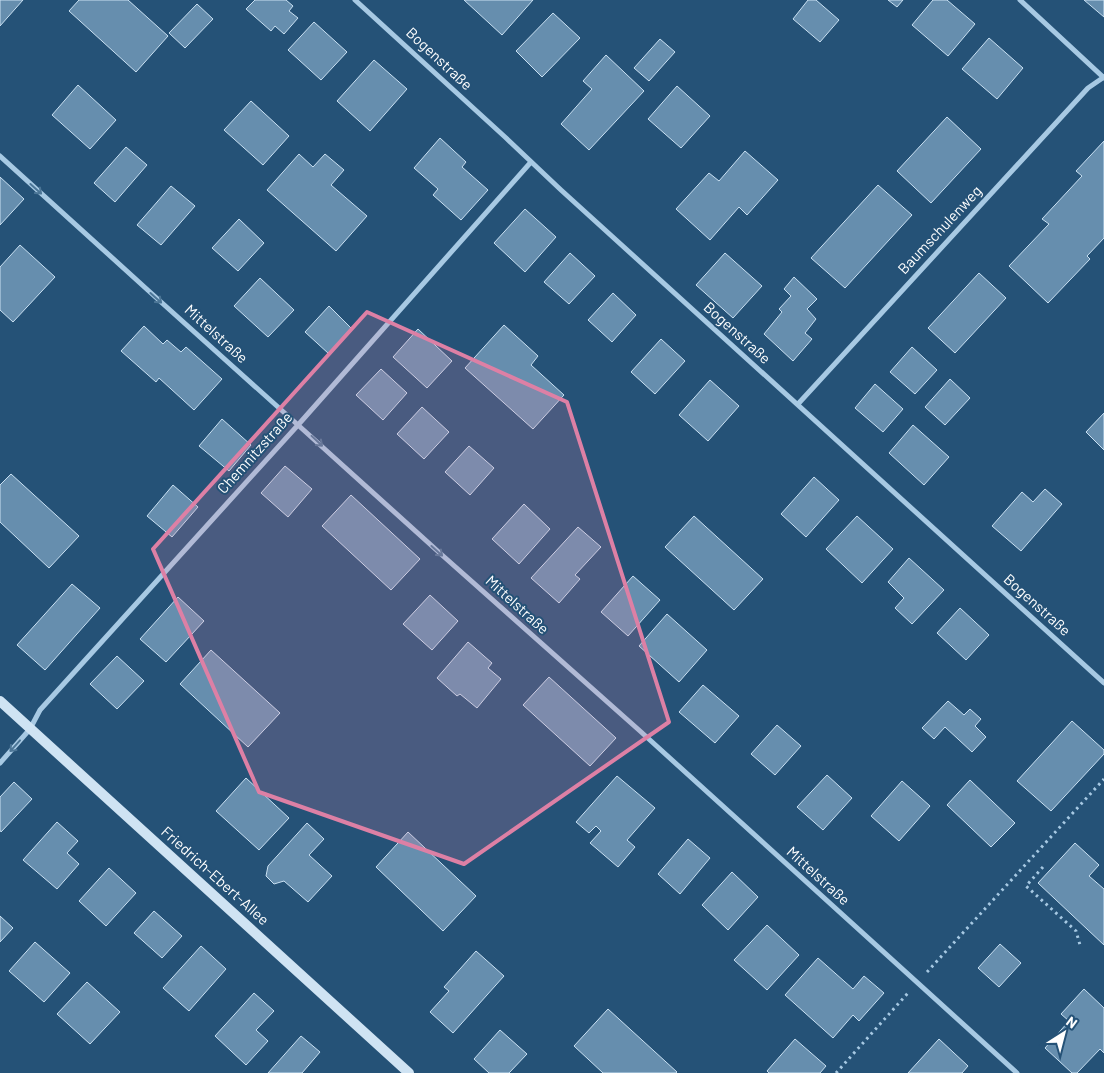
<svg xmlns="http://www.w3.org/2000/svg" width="1104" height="1073" font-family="Barlow,sans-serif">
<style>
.building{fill:#668eae;stroke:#c9e0f2}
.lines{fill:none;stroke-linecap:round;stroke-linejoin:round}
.path{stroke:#a7c9e3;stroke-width:3;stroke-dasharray:2.5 4;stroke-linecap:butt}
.street{stroke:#a7c9e3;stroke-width:5}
.secondary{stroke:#cfe3f3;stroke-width:10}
.oneway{stroke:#4c7697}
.marked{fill:#dd80a5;fill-opacity:0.2;stroke:#dd80a5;stroke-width:4;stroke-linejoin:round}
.labels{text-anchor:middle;stroke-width:4;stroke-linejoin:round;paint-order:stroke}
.street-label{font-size:15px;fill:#fff;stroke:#255277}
</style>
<rect width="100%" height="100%" fill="#255277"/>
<path class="building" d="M 0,0 L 23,0 L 0,26 Z
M 79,0 L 128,0 L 168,36 L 136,72 L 69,11 Z
M 255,0 L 286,0 L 293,6 L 289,11 L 298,18 L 284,34 L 275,26 L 271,31 L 246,9 Z
M 464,0 L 533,0 L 502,35 Z
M 808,0 L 816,0 L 839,20 L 820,42 L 793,19 Z
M 888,0 L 903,0 L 897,7 Z
M 933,0 L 947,0 L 975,24 L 948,56 L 912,25 Z
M 1084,0 L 1104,0 L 1104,17 Z
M 197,4 L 213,19 L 185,48 L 169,33 Z
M 553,13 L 580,38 L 542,77 L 516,51 Z
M 314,22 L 347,52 L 321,80 L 288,50 Z
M 989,38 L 1023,68 L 997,99 L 962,69 Z
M 660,39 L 675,52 L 649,81 L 634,68 Z
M 606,55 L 644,91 L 589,150 L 561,124 L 592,89 L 583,81 Z
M 374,60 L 407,89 L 370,131 L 337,101 Z
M 78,85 L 116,120 L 90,149 L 52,115 Z
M 677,86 L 710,116 L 681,148 L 648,119 Z
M 251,101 L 289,136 L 263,165 L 224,130 Z
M 947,117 L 981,149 L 931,203 L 897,171 Z
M 440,138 L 466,162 L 462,167 L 488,190 L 461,220 L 433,195 L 438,189 L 414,168 Z
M 1104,141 L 1104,238 L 1087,256 L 1090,259 L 1048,303 L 1009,266 L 1049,224 L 1042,219 L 1082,176 L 1076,171 Z
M 126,147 L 147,165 L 115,202 L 94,183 Z
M 745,151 L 778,180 L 747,215 L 739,207 L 710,240 L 676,209 L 709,173 L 719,181 Z
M 299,154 L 313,167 L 325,154 L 344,170 L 331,185 L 367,216 L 336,251 L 267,190 Z
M 0,177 L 24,199 L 0,225 Z
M 878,185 L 912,215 L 845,288 L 811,258 Z
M 171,186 L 195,206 L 161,245 L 137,225 Z
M 525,209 L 556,237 L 525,272 L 494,243 Z
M 239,219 L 264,243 L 238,271 L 212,248 Z
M 20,245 L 55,277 L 13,322 L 0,310 L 0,267 Z
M 570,253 L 595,276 L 569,304 L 544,282 Z
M 725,253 L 762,286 L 733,318 L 696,285 Z
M 979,273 L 1006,298 L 955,353 L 928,328 Z
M 794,277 L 817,299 L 807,309 L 816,319 L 805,333 L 812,339 L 793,361 L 764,334 L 782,312 L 779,309 L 791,296 L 784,289 Z
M 260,278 L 294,310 L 268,337 L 234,306 Z
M 613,293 L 636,315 L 612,342 L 588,320 Z
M 329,306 L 352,329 L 329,354 L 305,332 Z
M 504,325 L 538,356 L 531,365 L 564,395 L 533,429 L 465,368 Z
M 144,326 L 163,344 L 167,340 L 181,352 L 186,347 L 222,379 L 194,410 L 159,378 L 156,382 L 121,351 Z
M 418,329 L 452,361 L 427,388 L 393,357 Z
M 661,339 L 685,361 L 655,394 L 631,372 Z
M 912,347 L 937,370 L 915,394 L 890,372 Z
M 381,369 L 407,393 L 383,420 L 356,395 Z
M 950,379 L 970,398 L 945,425 L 925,407 Z
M 710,380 L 739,406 L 708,441 L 679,415 Z
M 875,384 L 903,409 L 883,432 L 855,408 Z
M 422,407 L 449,432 L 424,459 L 397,434 Z
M 1104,413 L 1104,450 L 1086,432 Z
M 222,419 L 251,445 L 229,471 L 199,446 Z
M 913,425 L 949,457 L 924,485 L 889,453 Z
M 469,446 L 494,468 L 470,495 L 445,472 Z
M 285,466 L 312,489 L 288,517 L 261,493 Z
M 11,474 L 79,536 L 49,568 L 0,522 L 0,485 Z
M 814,477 L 839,500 L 806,537 L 781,514 Z
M 173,485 L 198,507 L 172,537 L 147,516 Z
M 1045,489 L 1062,504 L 1021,551 L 992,526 L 1022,492 L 1033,502 Z
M 351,495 L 420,559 L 391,590 L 322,526 Z
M 524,504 L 550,529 L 519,564 L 492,539 Z
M 694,516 L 763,579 L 734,610 L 665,547 Z
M 857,516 L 893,549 L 862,583 L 826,549 Z
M 578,527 L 601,547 L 575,575 L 580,579 L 559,603 L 531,578 Z
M 909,558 L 944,590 L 912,624 L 895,608 L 904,598 L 888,582 Z
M 633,576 L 660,600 L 628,636 L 601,612 Z
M 72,584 L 100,608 L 45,670 L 17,645 Z
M 430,595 L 458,621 L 432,650 L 403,624 Z
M 178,597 L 204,621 L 166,662 L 140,639 Z
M 960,608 L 989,635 L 966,660 L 937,633 Z
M 667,614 L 707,650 L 679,682 L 639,646 Z
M 468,642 L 492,663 L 488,668 L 501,679 L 477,708 L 460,694 L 457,696 L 437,678 Z
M 211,650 L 280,713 L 248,747 L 180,684 Z
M 117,656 L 144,681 L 117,709 L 90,684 Z
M 549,677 L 616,738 L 590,766 L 523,705 Z
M 703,685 L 739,716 L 715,743 L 679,712 Z
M 948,701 L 964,715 L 970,709 L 981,719 L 975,726 L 986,737 L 972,752 L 945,727 L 934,739 L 922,728 Z
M 1072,721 L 1104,750 L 1104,754 L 1051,811 L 1017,781 Z
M 777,725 L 801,746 L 775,775 L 751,754 Z
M 827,775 L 852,798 L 823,830 L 797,807 Z
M 617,776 L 655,808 L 627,840 L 635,847 L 618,867 L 590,843 L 601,831 L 596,826 L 589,833 L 576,822 Z
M 246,778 L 289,818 L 259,850 L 216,811 Z
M 970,780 L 1015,823 L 991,847 L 947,805 Z
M 902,781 L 930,806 L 899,841 L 871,816 Z
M 14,782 L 32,799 L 1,832 L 0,830 L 0,797 Z
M 57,822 L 78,841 L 67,853 L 79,864 L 57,889 L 23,860 Z
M 307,823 L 324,839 L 309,855 L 332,876 L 308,902 L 284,881 L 274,884 L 266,876 L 268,866 Z
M 408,832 L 476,896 L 443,931 L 376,867 Z
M 688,839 L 710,858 L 680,894 L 658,874 Z
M 1075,843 L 1099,865 L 1089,876 L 1104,889 L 1104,945 L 1038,883 Z
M 109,868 L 136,893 L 106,926 L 79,901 Z
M 732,872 L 758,897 L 728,930 L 702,905 Z
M 154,911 L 182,936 L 162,958 L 134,933 Z
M 0,916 L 13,928 L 0,942 Z
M 767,925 L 799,955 L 767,990 L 734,960 Z
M 35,942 L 70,973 L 44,1002 L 9,971 Z
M 1000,944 L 1021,963 L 999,987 L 978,968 Z
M 201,946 L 226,969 L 189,1011 L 163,988 Z
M 476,951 L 504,976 L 453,1033 L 430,1012 L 449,991 L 444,987 Z
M 818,958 L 853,989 L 864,976 L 884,993 L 859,1021 L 853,1015 L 833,1038 L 785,995 Z
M 87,982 L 120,1012 L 90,1044 L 57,1014 Z
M 1084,989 L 1104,1008 L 1104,1053 L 1100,1049 L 1077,1073 L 1072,1073 L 1045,1048 L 1069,1021 L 1061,1014 Z
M 254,993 L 274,1011 L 256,1030 L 268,1041 L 246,1065 L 215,1036 Z
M 608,1009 L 677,1072 L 676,1073 L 603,1073 L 574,1046 Z
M 500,1030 L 527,1054 L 509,1073 L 489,1073 L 474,1059 Z
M 301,1036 L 320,1052 L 302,1073 L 268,1073 Z
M 795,1039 L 826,1066 L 820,1073 L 769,1073 L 767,1071 Z
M 939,1039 L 968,1066 L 962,1073 L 908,1073 Z"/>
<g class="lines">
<path class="path" d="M 1043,867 L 1026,886 L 1076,931 L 1080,945
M 927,972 L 1104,779
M 836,1073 L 908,993"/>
<path class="street" d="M 355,0 L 505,137 L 561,190 L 1104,683
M 1020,0 L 1104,78
M 0,156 L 151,293 L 298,425 L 442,555 L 640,731 L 1017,1073
M 798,404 L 1088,88 L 1104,77
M 0,763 L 30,729 L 40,710 L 298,425 L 531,162"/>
<path class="secondary" d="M 0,701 L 409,1073"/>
</g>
<defs><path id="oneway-shaft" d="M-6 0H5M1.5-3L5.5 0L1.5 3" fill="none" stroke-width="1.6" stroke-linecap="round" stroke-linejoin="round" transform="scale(1.25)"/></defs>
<g class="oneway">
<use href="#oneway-shaft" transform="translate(36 189) rotate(42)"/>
<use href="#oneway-shaft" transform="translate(156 298) rotate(42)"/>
<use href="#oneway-shaft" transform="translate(317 441) rotate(43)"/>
<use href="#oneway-shaft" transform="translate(437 551) rotate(42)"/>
<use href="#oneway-shaft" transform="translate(15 746) rotate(132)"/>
</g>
<path class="marked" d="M 367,312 L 567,402 L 669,722 L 464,864 L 259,792 L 153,549 Z"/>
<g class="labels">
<g class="street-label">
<text transform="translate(439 59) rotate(43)" y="5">Bogenstraße</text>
<text transform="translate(940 230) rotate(-47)" y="5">Baumschulenweg</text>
<text transform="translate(737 333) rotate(42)" y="5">Bogenstraße</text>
<text transform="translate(216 334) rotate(42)" y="5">Mittelstraße</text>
<text transform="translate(255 453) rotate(-48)" y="5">Chemnitzstraße</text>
<text transform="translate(517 605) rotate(42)" y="5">Mittelstraße</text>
<text transform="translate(1037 605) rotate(42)" y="5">Bogenstraße</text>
<text transform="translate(215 876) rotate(42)" y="5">Friedrich-Ebert-Allee</text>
<text transform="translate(818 876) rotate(42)" y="5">Mittelstraße</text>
</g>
</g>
<g transform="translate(1064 1033) rotate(36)" stroke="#255277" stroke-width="4" paint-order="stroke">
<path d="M0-4L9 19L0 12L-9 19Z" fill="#ffffff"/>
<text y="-8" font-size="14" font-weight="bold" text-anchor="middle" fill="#ffffff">N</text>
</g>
</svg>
